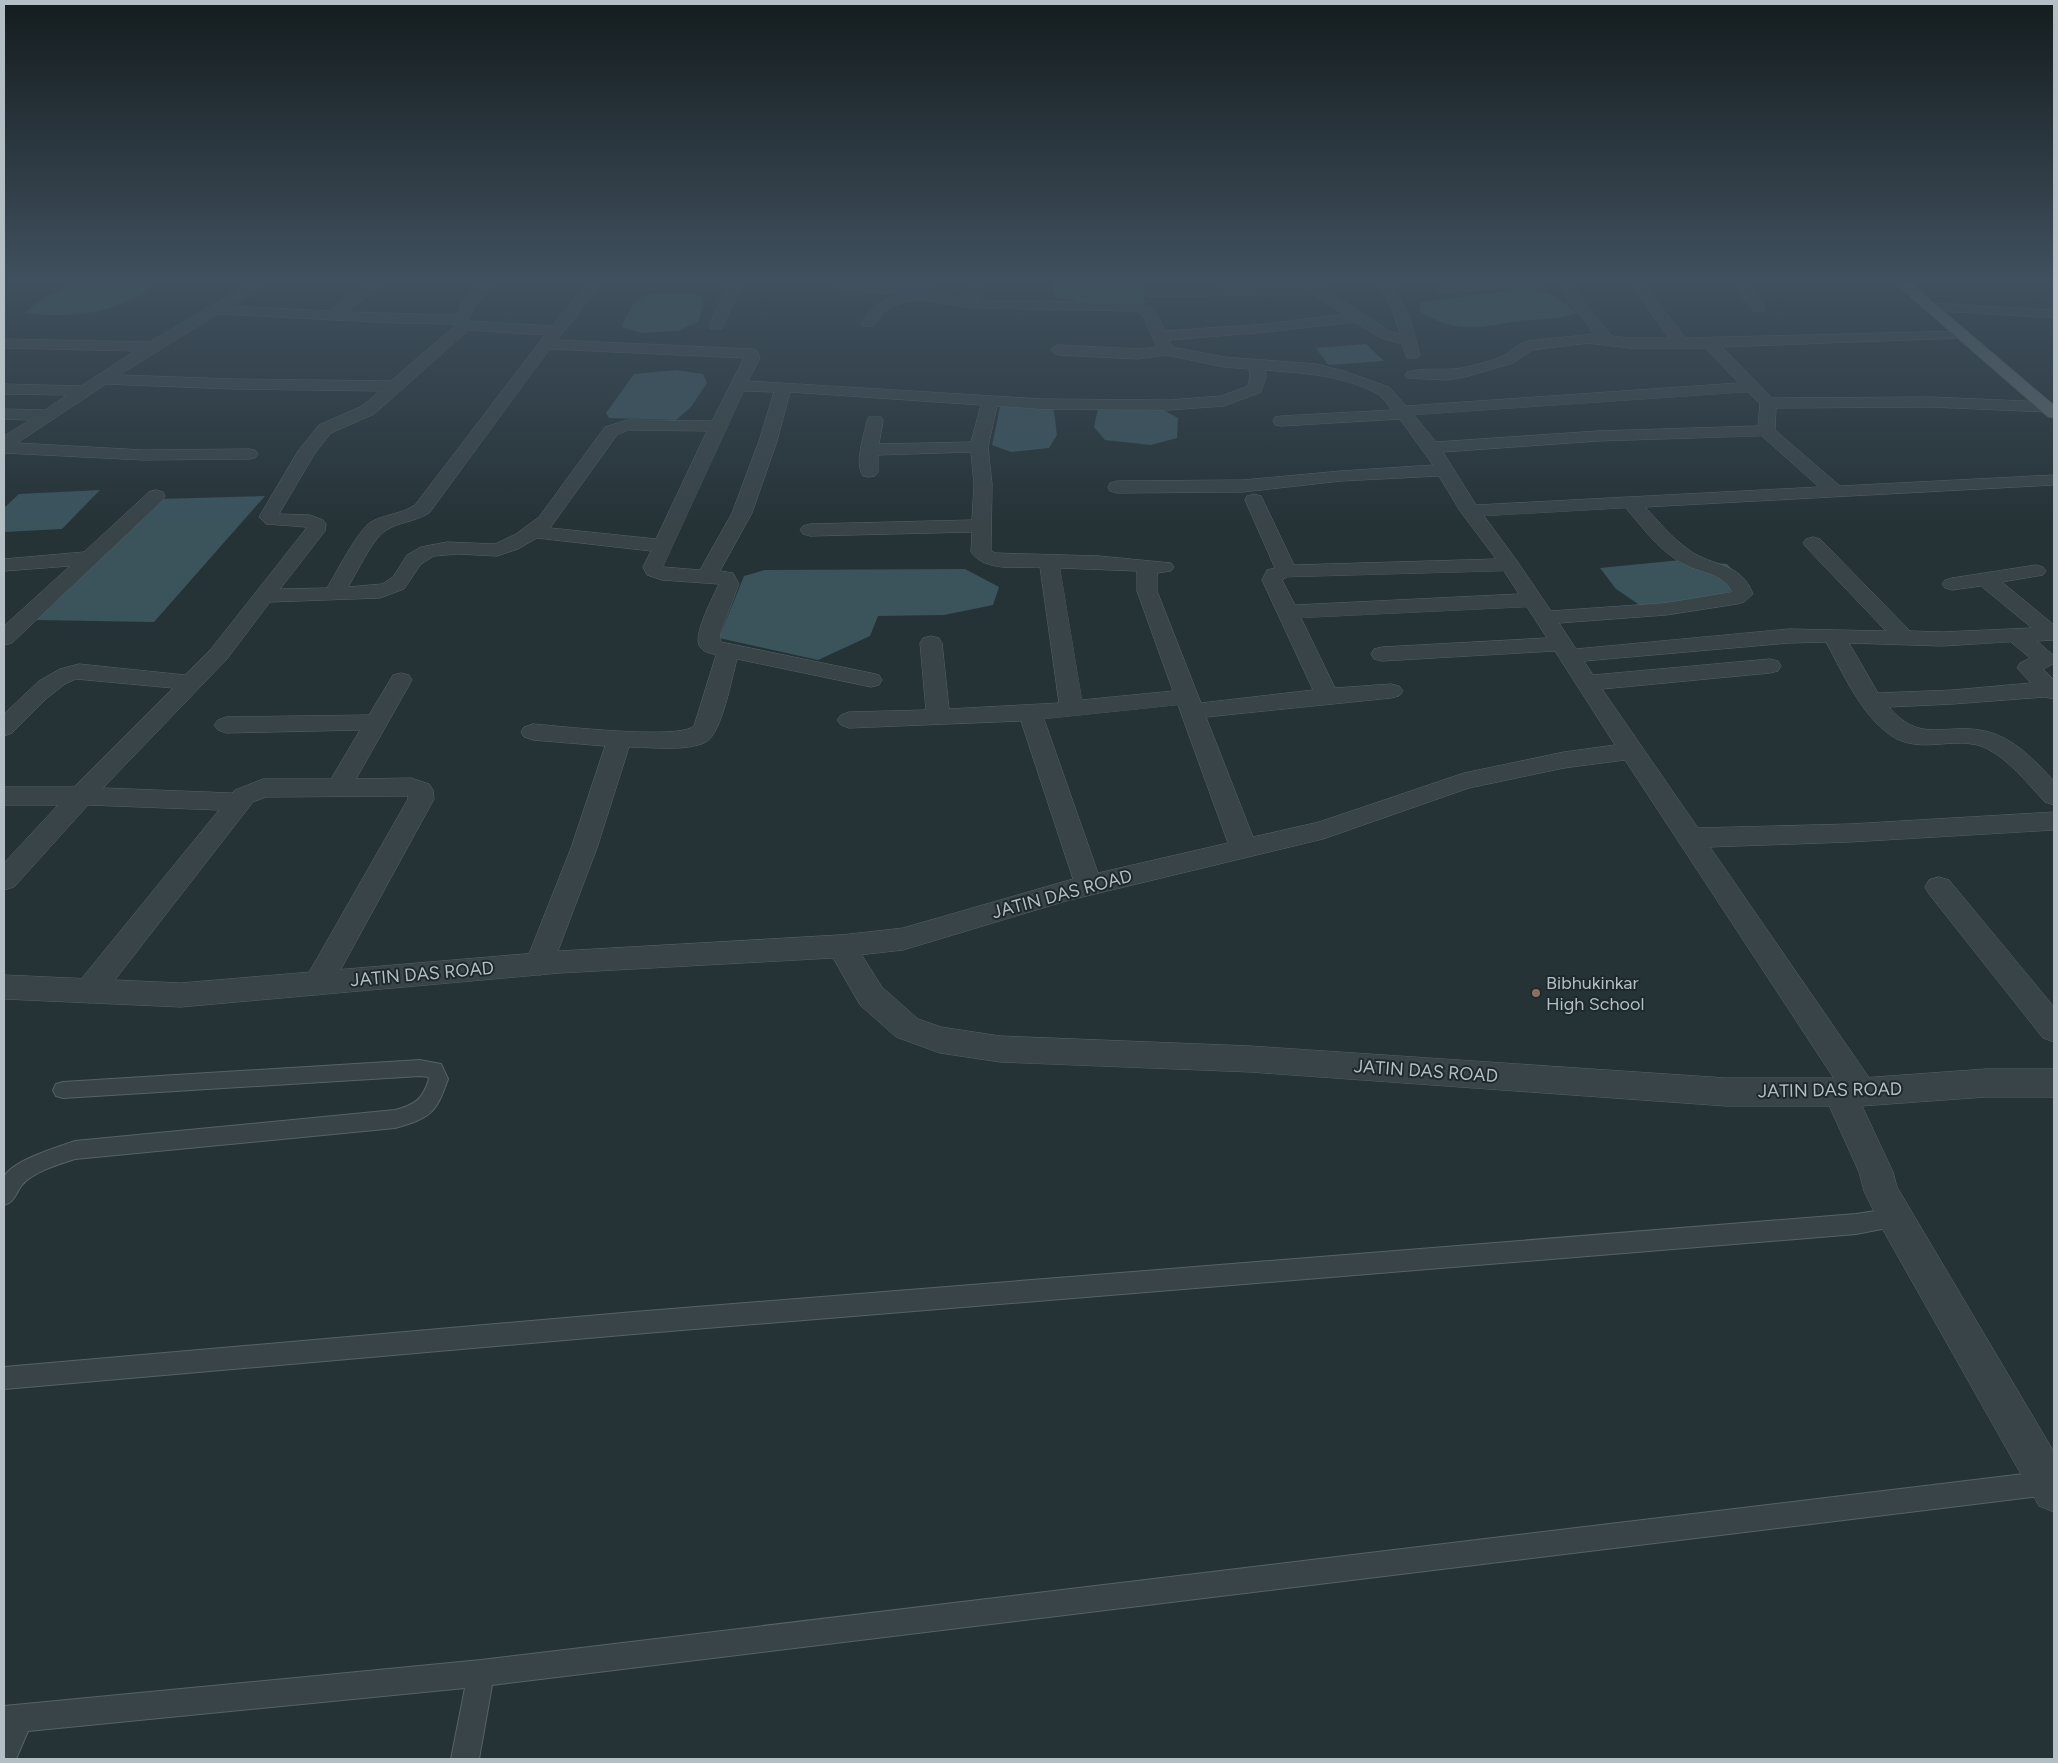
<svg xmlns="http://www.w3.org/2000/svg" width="2058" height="1763" font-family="Figtree,sans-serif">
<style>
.water{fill:#3b545c}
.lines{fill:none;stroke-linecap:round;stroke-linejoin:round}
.service-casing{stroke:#566266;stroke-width:2}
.minor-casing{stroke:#566266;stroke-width:1}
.tertiary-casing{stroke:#566266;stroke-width:1}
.primary-casing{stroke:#445054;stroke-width:1}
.service{fill:#384448;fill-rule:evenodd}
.minor{fill:#384448;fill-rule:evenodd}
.tertiary{fill:#384448;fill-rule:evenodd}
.primary{fill:#566468;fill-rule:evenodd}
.education-dot{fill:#8d6e63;stroke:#1d292d;stroke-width:2}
.labels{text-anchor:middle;stroke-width:4;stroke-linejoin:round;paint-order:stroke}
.street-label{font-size:18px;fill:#b3bfc4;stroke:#1d292d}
.poi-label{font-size:18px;fill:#b3bfc4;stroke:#1d292d;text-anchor:start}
</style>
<rect width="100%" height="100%" fill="#253337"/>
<path class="water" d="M 103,281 L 140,282 L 149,290 C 137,296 125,303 113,307 C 85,317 53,316 24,313 L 42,299 L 68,286 Z
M 1064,281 L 1134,283 L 1143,293 L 1145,303 L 1082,303 L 1072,299 L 1056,298 L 1051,285 Z
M 1529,288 C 1548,290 1563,301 1577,313 C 1561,319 1544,319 1528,320 C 1483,325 1463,337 1420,312 L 1420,302 Z
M 679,293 L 692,293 L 704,299 L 699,321 L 678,331 L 641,333 L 621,327 C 639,290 641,295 679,293 Z
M 1366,344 L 1384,361 L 1328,365 L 1316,348 Z
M 676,370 L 703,374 L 707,383 L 691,407 L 676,420 L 609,418 L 606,413 L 634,374 Z
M 1001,402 L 1053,404 L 1057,435 L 1049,448 L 1011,452 L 992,445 Z
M 1158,407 L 1178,418 L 1177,438 L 1151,445 L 1105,440 L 1094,427 L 1098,408 Z
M 100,490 L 62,529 L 4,532 L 4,508 L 19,494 Z
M 265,496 L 154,622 L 36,620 L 158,499 Z
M 1681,560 L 1727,564 L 1749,587 L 1700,599 L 1641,606 L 1616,589 L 1600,568 Z
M 965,569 L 999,587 L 993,605 L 944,615 L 878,616 L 870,636 L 818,660 L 719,638 L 744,576 L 765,570 Z"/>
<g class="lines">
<defs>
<path id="service" d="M 420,1060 L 441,1064 L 448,1079 C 436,1114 430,1118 395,1128 L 75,1159 C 59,1164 33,1172 22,1185 C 15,1194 15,1202 4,1205 C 4,1197 2,1186 4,1178 C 8,1162 60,1146 75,1141 L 395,1110 C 415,1105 423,1099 429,1079 L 428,1077 L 420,1076 L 63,1098 L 56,1096 L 53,1090 L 56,1084 L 63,1082 Z
M 1895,1208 L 1902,1211 L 1905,1218 L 1902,1225 L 1856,1234 L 634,1334 L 4,1389 L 4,1367 L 634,1312 L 1856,1214 Z
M 2049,1471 L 2054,1473 L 2054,1493 L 2049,1495 L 492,1685 L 479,1759 L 451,1759 L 465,1688 L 28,1731 L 16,1759 L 4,1759 L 4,1706 L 481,1660 Z"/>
<path id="minor" d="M 256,280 L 273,280 L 231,306 L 328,311 L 372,280 L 388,280 L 346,312 L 456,315 L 461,305 L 481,280 L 496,280 L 473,309 L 468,319 L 470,321 L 552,326 L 590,280 L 605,280 L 557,340 L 752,349 L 757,351 L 760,358 L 748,381 L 1041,399 L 1169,400 L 1221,396 L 1248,386 L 1250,377 L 1249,369 L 1224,367 L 1166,355 L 1138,359 L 1059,355 L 1054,353 L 1051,350 L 1054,347 L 1059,345 L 1138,349 L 1157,347 L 1143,315 L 1135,311 L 972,308 L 918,299 L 891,306 L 883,313 L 873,326 L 863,326 L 861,323 C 873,306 882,298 903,294 L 839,291 L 832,287 L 839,283 L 919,287 L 921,280 L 935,280 L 930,293 L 966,299 L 972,280 L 986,280 L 980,300 L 1137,303 L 1154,309 L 1165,331 L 1267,324 L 1343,314 L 1313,294 L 1149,297 L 1142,293 L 1144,290 L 1316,286 L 1321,287 L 1391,332 L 1400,334 L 1391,307 L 1377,280 L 1391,280 L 1409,316 L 1420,355 L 1417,358 L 1407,358 L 1402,344 L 1381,338 L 1355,322 L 1267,332 L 1169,340 L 1172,347 L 1224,357 L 1316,364 L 1344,371 L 1389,387 L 1406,406 L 1739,383 L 1705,348 L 1630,348 L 1588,343 L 1532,350 L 1513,363 L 1465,377 L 1446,380 L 1407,378 L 1405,375 L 1407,372 C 1425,367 1444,371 1462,368 C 1475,365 1489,362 1501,357 C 1510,353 1517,344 1528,341 L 1594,334 L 1553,280 L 1567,280 L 1611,336 L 1630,338 L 1669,338 L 1627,280 L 1641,280 L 1685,338 L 1966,331 L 1968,334 L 1966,337 L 1961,338 L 1722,347 L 1772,398 L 1931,397 L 2047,402 L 2054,405 L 2053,411 L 2047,412 L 1931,407 L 1776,408 L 1775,430 L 1840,486 L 2054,475 L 2054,485 L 1645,507 C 1659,522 1673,539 1689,550 C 1714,568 1740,561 1753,594 L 1744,602 L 1737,604 L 1666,615 L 1559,623 L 1576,649 L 1789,629 L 1886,631 L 1806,547 L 1803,543 L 1806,539 L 1813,537 L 1820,539 L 1910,631 L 1942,632 L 2032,628 L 1981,586 L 1952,590 L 1945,588 L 1942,584 L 1945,580 L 1952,578 L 2036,565 L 2043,567 L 2046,571 L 2043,575 L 2002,582 L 2054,625 L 2054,640 L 2037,641 L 2054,656 L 2053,664 L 2043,669 L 2054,680 L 2054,699 L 2045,697 L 1953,704 L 1889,707 C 1923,748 1951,718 1995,734 C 2019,743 2037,763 2054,781 L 2054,805 L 2045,802 C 2027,783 1999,747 1972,744 C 1946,740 1922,751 1897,739 C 1864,722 1843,673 1826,642 L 1789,643 L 1584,661 L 1593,675 L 1770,659 L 1778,661 L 1781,666 L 1778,671 L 1770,673 L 1602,689 L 1698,828 L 1850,824 L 2054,812 L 2054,830 L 1850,842 L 1710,847 L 1872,1082 L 1877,1092 L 1872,1102 L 1862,1106 L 1893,1172 L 1897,1187 L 2054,1452 L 2054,1512 L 2039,1506 L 1883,1230 L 1864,1191 L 1859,1172 L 1823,1092 L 1828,1082 L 1835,1080 L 1625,760 L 1564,768 L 1469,788 L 1323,839 L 1066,901 L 903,950 L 841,957 L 831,954 L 827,946 L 831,938 L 841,935 L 903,928 L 1073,879 L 1021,721 L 849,728 L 841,725 L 837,720 L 841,715 L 849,712 L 926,710 L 920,643 L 923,638 L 931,636 L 939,638 L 942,643 L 949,709 L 1059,703 L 1040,567 C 1018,567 985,572 971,552 L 972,532 L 810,536 L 803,534 L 800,530 L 803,526 L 810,524 L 972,520 L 974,484 L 971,452 L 878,455 L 878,472 L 875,476 L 869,477 L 863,476 C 854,464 864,435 867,421 L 869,417 L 881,417 L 883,421 L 879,444 L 971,442 L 981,405 L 790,392 L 777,441 L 752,513 L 720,571 L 733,573 L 739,584 L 720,634 L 721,642 L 871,673 L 879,675 L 882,680 L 879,685 L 871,687 L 737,659 C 732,677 722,733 706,742 C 686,752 651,747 629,747 L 597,848 L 550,972 L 540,975 L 530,972 L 525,964 L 571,848 L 605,746 L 533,740 L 524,737 L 521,732 L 524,727 L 533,724 C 559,726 679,740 694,726 L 716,655 C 710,653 702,652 699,645 C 694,632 713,597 719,584 L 662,580 L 647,575 L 643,567 L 651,551 L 537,538 L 518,549 L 497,556 L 458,554 L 434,556 L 421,564 L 404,589 L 380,598 L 270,602 L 227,659 L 103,788 L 232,793 L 235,790 L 263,779 L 331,779 L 360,730 L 226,733 L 218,730 L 214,725 L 218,720 L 226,717 L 369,715 L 393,675 L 401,673 L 409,675 L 412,680 L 356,779 L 411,778 L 429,784 L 433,790 L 434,799 L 329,991 L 318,995 L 307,991 L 303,983 L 408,799 L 408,796 L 266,797 L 253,802 L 100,999 L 89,1003 L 78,999 L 74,991 L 78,983 L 219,810 L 88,805 L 14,887 L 4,890 L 4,863 L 58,805 L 4,805 L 4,787 L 74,787 L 173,688 L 76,679 L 65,684 L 46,699 L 12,733 L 4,736 L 4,714 L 39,681 L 60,669 L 79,664 L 185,675 L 211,649 L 305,530 L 306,527 L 266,524 L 259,517 L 298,451 L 319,425 L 362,406 L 380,391 L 233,389 L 106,384 L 17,443 L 143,450 L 249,449 L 255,450 L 258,454 L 255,458 L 249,459 L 143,460 L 4,453 L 4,436 L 30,420 L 4,419 L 4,409 L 45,410 L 67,395 L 4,394 L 4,384 L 81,386 L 135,351 L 4,348 L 4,339 L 149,342 ZM 218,314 L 394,323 L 457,324 L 391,381 L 233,379 L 120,375 ZM 469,330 L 545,335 L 415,505 C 402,514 385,514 371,522 C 358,530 336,573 327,588 L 280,589 L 325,531 L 326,524 L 323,520 L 310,515 L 279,514 L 315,453 L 331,433 L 374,414 ZM 550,349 L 744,358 L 712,421 L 627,420 L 605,427 L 539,517 L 516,534 L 495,544 L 447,542 L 421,547 L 407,555 L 393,577 L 382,584 L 348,587 C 356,574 374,537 385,531 C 398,522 415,522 429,513 ZM 1265,370 C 1303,373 1341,375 1376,393 C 1382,396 1387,404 1392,410 L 1281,416 L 1275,417 L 1273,421 L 1275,425 L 1281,426 L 1400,419 L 1433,465 L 1341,471 L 1243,480 L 1117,481 L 1110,483 L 1108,487 L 1110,491 L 1117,493 L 1243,492 L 1341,481 L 1439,476 L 1460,511 L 1496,559 L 1294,565 L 1263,500 L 1261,496 L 1254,494 L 1247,496 L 1245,500 L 1275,568 L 1267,570 L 1262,580 L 1313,690 L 1201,703 L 1157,591 L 1157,573 L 1171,571 L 1174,567 L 1171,563 L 1099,556 L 995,553 L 991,550 L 992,484 L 988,447 L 997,406 L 1041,409 L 1169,410 L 1224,406 L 1261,392 L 1266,377 ZM 744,391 L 774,392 L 759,441 L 732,513 L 700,570 L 663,567 ZM 1748,392 L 1760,404 L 1758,426 L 1598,431 L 1436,442 L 1414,415 ZM 629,430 L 707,431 L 656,539 L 550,528 L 617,435 ZM 1762,436 L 1819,487 L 1476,505 L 1443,452 L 1598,441 ZM 1626,508 C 1643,528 1660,552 1684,564 C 1700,573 1725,573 1732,592 L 1666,603 L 1551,611 L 1517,561 L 1484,516 ZM 1060,568 L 1137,571 L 1137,591 L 1173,691 L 1082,700 ZM 1504,571 L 1519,594 L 1295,605 L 1282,580 L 1287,577 ZM 1527,607 L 1547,638 L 1382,647 L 1374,649 L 1371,654 L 1374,659 L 1382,661 L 1555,651 L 1615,745 L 1564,752 L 1464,773 L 1319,822 L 1253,837 L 1206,717 L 1391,698 L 1399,696 L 1403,691 L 1399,686 L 1391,684 L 1335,688 L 1301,618 ZM 2011,642 L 2030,658 L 2020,663 L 2017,668 L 2031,683 L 1953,690 L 1878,693 L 1849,643 L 1942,646 ZM 1178,705 L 1228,843 L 1098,873 L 1044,719 Z
M 731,280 L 745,280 L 721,329 L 711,329 L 709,326 Z
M 1730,280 L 1744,280 L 1766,308 L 1764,311 L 1754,311 Z
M 1491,281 L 1539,280 L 1544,284 L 1537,288 L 1491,289 L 1443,294 L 1436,290 L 1443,286 Z
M 1928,303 L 2054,310 L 2054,318 L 1923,310 L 1921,307 L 1923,304 Z
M 156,490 L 163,492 L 165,496 L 163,500 L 12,643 L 4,645 L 4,626 L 70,566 L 4,571 L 4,559 L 84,552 L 149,492 Z
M 1939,877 L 1949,880 L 2054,1007 L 2054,1042 L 2043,1038 L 1929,894 L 1925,887 L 1929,880 Z"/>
<path id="tertiary" d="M 841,935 L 851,938 L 882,987 L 918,1019 L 941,1027 L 1000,1036 L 1250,1046 L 1726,1078 L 1861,1078 L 1986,1069 L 2054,1069 L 2054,1097 L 1986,1097 L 1861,1106 L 1726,1106 L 1250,1072 L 1000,1062 L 940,1053 L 896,1037 L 860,1005 L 833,958 L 560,973 L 181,1007 L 4,999 L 4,975 L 181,983 L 560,951 Z"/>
<path id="primary" d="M 1891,280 L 1907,280 L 2054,405 L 2054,418 L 2048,417 Z"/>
</defs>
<use href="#service" class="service-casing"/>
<use href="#minor" class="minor-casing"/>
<use href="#tertiary" class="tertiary-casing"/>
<use href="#primary" class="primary-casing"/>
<use href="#service" class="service"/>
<use href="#minor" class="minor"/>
<use href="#tertiary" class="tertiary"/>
<use href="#primary" class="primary"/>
</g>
<linearGradient id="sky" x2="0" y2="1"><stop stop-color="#141c1e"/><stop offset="0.53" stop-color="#40505e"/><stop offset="1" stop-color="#40505e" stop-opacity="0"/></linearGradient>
<rect width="2058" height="527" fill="url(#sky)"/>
<circle class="education-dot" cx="1536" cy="993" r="5"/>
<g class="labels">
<g class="street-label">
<text transform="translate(1062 894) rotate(-15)" y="6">JATIN DAS ROAD</text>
<text transform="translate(422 974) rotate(-5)" y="6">JATIN DAS ROAD</text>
<text transform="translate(1426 1071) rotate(4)" y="6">JATIN DAS ROAD</text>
<text transform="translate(1830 1090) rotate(-1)" y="6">JATIN DAS ROAD</text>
</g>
<g class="poi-label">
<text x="1546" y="989">Bibhukinkar<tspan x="1546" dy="21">High School</tspan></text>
</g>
</g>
<rect width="2058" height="1763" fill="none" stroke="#b3bfc4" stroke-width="10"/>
</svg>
